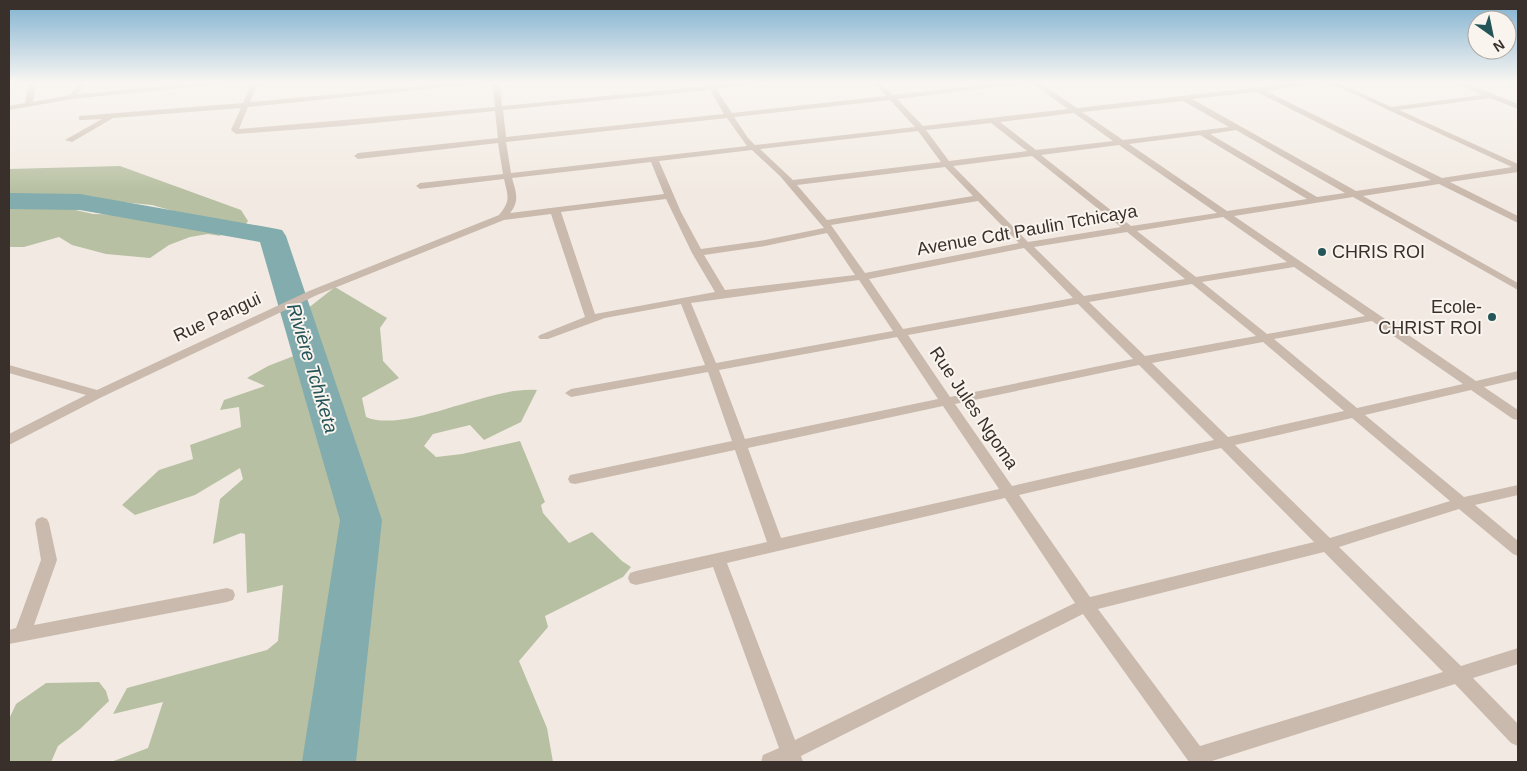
<svg xmlns="http://www.w3.org/2000/svg" width="1527" height="771" font-family="Arial,sans-serif">
<style>
.green{fill:#b7c0a2}
.lines{fill:none;stroke-linecap:round;stroke-linejoin:round}
.river{fill:#82acad;fill-rule:evenodd}
.minor{fill:#cabaae;fill-rule:evenodd}
.poi-dot{fill:#245558;stroke:#faf4ee;stroke-width:2}
.labels{text-anchor:middle;stroke-width:4;stroke-linejoin:round;paint-order:stroke}
.street-label{font-size:18px;fill:#39302c;stroke:#faf4ee}
.poi-label{font-size:18px;fill:#39302c;stroke:#faf4ee;text-anchor:start}
.water-label{font-size:19px;font-style:italic;fill:#245558;stroke:#faf4ee}
</style>
<rect width="100%" height="100%" fill="#f2eae2"/>
<path class="green" d="M 120,166 L 241,210 L 248,221 L 245,225 L 206,220 L 152,205 L 111,201 L 91,196 L 9,195 L 9,169 Z
M 9,205 L 58,206 L 93,214 L 138,215 L 214,231 L 221,236 L 208,234 L 190,237 L 169,245 L 150,258 L 106,254 L 72,245 L 59,237 L 24,247 L 9,247 Z
M 335,287 L 387,318 L 380,328 L 383,361 L 399,378 L 362,398 L 366,417 C 405,434 491,385 537,390 L 521,422 L 484,440 L 470,425 L 433,434 L 424,446 L 436,457 L 462,454 L 520,441 L 545,502 L 541,505 L 543,513 L 569,543 L 592,532 L 622,561 L 631,567 L 623,577 L 545,616 L 548,627 L 519,661 L 547,728 L 553,762 L 111,762 L 148,748 L 163,702 L 113,714 L 127,688 L 267,650 L 278,641 L 283,585 L 247,593 L 245,534 L 241,533 L 213,544 L 220,499 L 243,479 L 240,468 L 195,495 L 135,515 L 122,505 L 159,470 L 193,459 L 190,445 L 241,427 L 239,407 L 220,410 L 224,400 L 265,386 L 247,378 L 268,366 L 304,352 L 307,309 Z
M 99,682 L 106,691 L 109,701 L 80,729 L 58,746 L 51,762 L 9,762 L 9,719 L 16,704 L 46,683 Z"/>
<g class="lines">
<path class="river" d="M 9,193 L 80,194 L 272,228 L 282,230 L 286,236 L 382,520 L 356,762 L 302,762 L 340,520 L 260,242 L 80,210 L 9,209 Z"/>
<path class="minor" d="M 28,83 L 36,83 L 33,102 L 70,95 L 79,83 L 86,83 L 78,94 L 200,83 L 230,83 L 72,99 L 9,110 L 9,106 L 25,103 Z
M 251,83 L 258,83 L 250,102 L 455,83 L 484,83 L 248,107 L 239,129 L 495,107 L 492,83 L 500,83 L 502,106 L 707,86 L 706,83 L 714,85 L 757,83 L 716,89 L 732,113 L 886,96 L 874,83 L 881,83 L 893,95 L 1003,83 L 1028,83 L 897,99 L 923,126 L 1068,109 L 1032,83 L 1040,83 L 1077,108 L 1295,83 L 1319,83 L 1266,91 L 1442,178 L 1512,167 L 1330,83 L 1339,83 L 1391,107 L 1482,95 L 1456,83 L 1466,83 L 1518,104 L 1518,109 L 1490,98 L 1399,110 L 1518,164 L 1518,172 L 1450,182 L 1518,216 L 1518,223 L 1439,184 L 1363,196 L 1518,283 L 1518,290 L 1353,197 L 1234,216 L 1476,381 L 1518,371 L 1518,379 L 1484,387 L 1518,410 L 1518,420 L 1513,419 L 1471,390 L 1365,415 L 1464,497 L 1518,485 L 1518,495 L 1475,505 L 1518,541 L 1518,556 L 1513,554 L 1459,509 L 1339,547 L 1461,666 L 1518,648 L 1518,664 L 1473,678 L 1518,724 L 1518,746 L 1511,743 L 1455,684 L 1209,762 L 1189,762 L 1083,614 L 801,756 L 803,762 L 761,762 L 763,755 L 779,748 L 713,567 L 636,585 L 630,583 L 628,578 L 630,573 L 636,571 L 767,542 L 735,450 L 575,484 L 570,483 L 568,479 L 570,475 L 575,474 L 732,441 L 708,372 L 571,397 L 565,393 L 571,389 L 705,365 L 681,304 L 605,318 L 548,339 L 540,339 L 538,337 L 540,335 L 585,317 L 551,214 L 504,220 L 317,295 L 102,397 L 9,445 L 9,434 L 86,395 L 9,373 L 9,365 L 97,390 L 309,291 L 499,215 C 511,200 508,197 504,179 L 420,189 L 416,186 L 420,183 L 503,174 L 498,143 L 358,159 L 354,156 L 358,153 L 498,138 L 495,111 L 343,126 L 236,134 L 231,130 L 241,108 L 113,118 L 72,142 L 65,140 L 102,119 L 82,120 L 79,120 L 79,116 L 243,103 ZM 710,90 L 724,114 L 506,137 L 503,110 ZM 1257,92 L 1431,180 L 1356,191 L 1192,99 ZM 890,100 L 915,127 L 755,145 L 748,138 L 734,117 ZM 1183,101 L 1229,127 L 1123,140 L 1082,112 ZM 1074,113 L 1113,141 L 1036,150 L 1000,122 ZM 727,118 L 747,146 L 511,173 L 506,142 ZM 991,123 L 1027,151 L 949,161 L 926,130 ZM 1236,130 L 1345,193 L 1317,197 L 1210,134 ZM 918,131 L 941,162 L 793,180 L 760,149 ZM 1200,135 L 1307,199 L 1227,211 L 1129,144 ZM 1119,145 L 1217,213 L 1131,226 L 1041,155 ZM 752,150 L 780,176 L 824,228 L 765,240 L 701,249 L 681,212 L 659,161 ZM 1032,156 L 1121,227 L 1028,242 L 953,166 ZM 651,162 L 664,194 L 510,213 C 520,201 516,192 512,178 ZM 945,167 L 973,196 L 827,220 L 797,185 ZM 666,199 L 692,253 L 715,292 L 595,314 L 561,212 ZM 978,201 L 1019,243 L 865,273 L 831,225 ZM 1223,217 L 1287,262 L 1196,277 L 1137,231 ZM 1127,232 L 1185,279 L 1084,296 L 1034,247 ZM 827,233 L 855,275 L 725,290 L 704,255 L 765,246 ZM 1024,248 L 1073,298 L 903,329 L 869,279 ZM 1294,267 L 1365,316 L 1267,334 L 1202,282 ZM 859,280 L 893,331 L 716,363 L 691,303 ZM 1192,284 L 1256,336 L 1145,356 L 1089,302 ZM 1078,304 L 1133,359 L 950,397 L 908,335 ZM 1372,321 L 1463,384 L 1357,408 L 1274,339 ZM 897,337 L 938,399 L 745,439 L 719,370 ZM 1263,342 L 1344,411 L 1228,437 L 1152,363 ZM 1139,365 L 1214,440 L 1012,486 L 955,404 ZM 943,406 L 999,489 L 781,538 L 748,448 ZM 1352,418 L 1450,501 L 1330,538 L 1235,445 ZM 1221,448 L 1314,542 L 1090,597 L 1019,495 ZM 1005,498 L 1075,603 L 795,740 L 727,563 ZM 1324,552 L 1443,672 L 1200,746 L 1098,609 Z
M 42,517 L 47,519 L 49,523 L 57,560 L 34,625 L 227,588 L 233,590 L 235,595 L 233,600 L 227,602 L 9,644 L 9,630 L 16,628 L 41,560 L 35,523 L 37,519 Z"/>
</g>
<linearGradient id="sky" x2="0" y2="1"><stop stop-color="#7fb1d0"/><stop offset="0.43" stop-color="#f9f6f2"/><stop offset="1" stop-color="#f9f6f2" stop-opacity="0"/></linearGradient>
<rect width="1527" height="191" fill="url(#sky)"/>
<g class="poi-dot">
<circle cx="1322" cy="252" r="5"/>
<circle cx="1492" cy="317" r="5"/>
</g>
<g class="labels">
<g class="street-label">
<text transform="translate(1027 230) rotate(-10)" y="6">Avenue Cdt Paulin Tchicaya</text>
<text transform="translate(217 317) rotate(-25)" y="6">Rue Pangui</text>
<text transform="translate(974 408) rotate(56)" y="6">Rue Jules Ngoma</text>
</g>
<g class="poi-label">
<text x="1332" y="258">CHRIS ROI</text>
<text x="1482" y="313" text-anchor="end">Ecole-<tspan x="1482" dy="21">CHRIST ROI</tspan></text>
</g>
<g class="water-label">
<text transform="translate(313 368) rotate(73)" y="7">Rivière Tchiketa</text>
</g>
</g>
<rect width="1527" height="771" fill="none" stroke="#39302c" stroke-width="20"/>
<g transform="translate(1492 35) rotate(147)"><circle r="24" fill="#faf4ee" stroke="#ada6a0"/>
<path d="M0-4L9 19L0 12L-9 19Z" fill="#245558"/>
<text y="-8" font-size="14" font-weight="bold" text-anchor="middle" fill="#39302c">N</text>
</g>
</svg>
